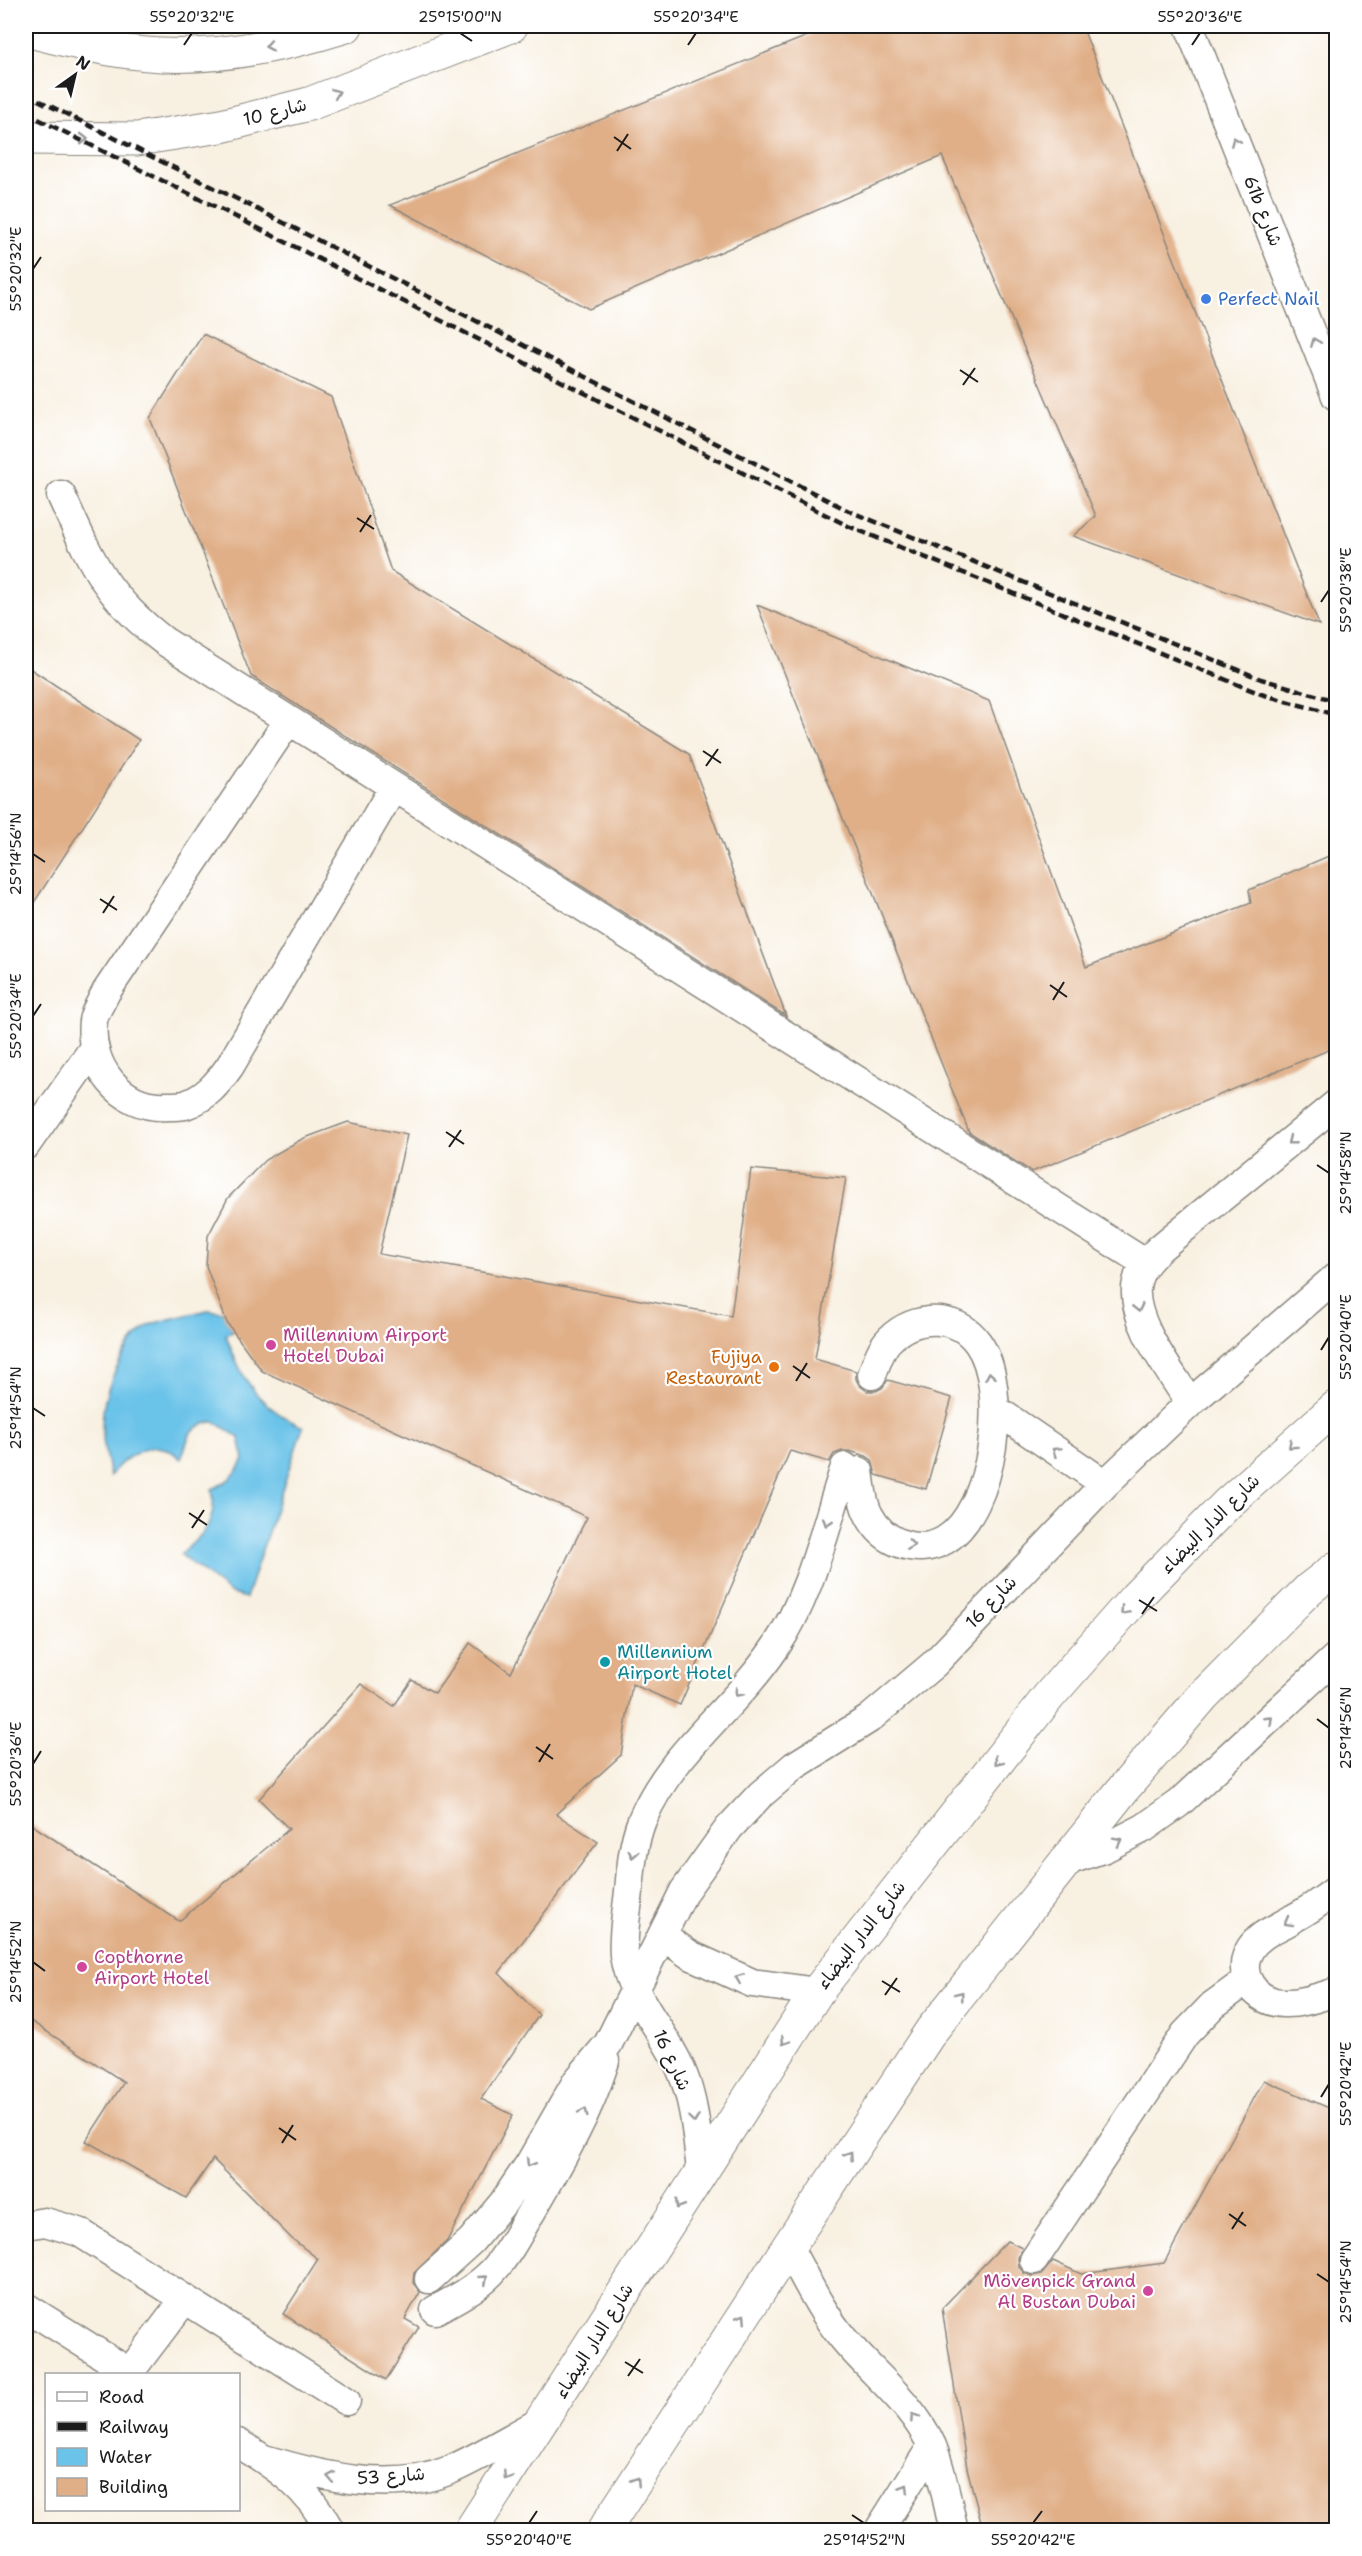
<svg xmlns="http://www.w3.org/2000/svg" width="1362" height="2556" font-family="'Shantell Sans','Playpen Sans Arabic',sans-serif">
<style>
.water{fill:#6bc3e9;stroke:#447082;stroke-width:1.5}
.building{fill:#e0af87}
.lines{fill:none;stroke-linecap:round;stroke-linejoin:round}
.service-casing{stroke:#8a867e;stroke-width:31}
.tertiary-casing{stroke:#8a867e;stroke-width:35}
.primary-casing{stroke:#8a867e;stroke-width:35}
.service{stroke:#fff;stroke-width:28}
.tertiary{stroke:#fff;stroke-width:33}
.primary{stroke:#fff;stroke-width:33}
.rail{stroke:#1c1c1c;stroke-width:4.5;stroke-dasharray:9 4.5;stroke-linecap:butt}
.oneway{stroke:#999}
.ticks{fill:none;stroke:#1c1c1c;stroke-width:2}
.shop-dot{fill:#3f7fe0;stroke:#fff;stroke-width:2}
.hotel-dot{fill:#d1479c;stroke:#fff;stroke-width:2}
.food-dot{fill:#e8710a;stroke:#fff;stroke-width:2}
.culture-dot{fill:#0f9aa8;stroke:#fff;stroke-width:2}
.labels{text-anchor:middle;stroke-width:4.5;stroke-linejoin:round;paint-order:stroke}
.street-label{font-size:18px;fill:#1c1c1c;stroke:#fff}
.shop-label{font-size:18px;fill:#366cbe;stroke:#fff;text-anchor:start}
.hotel-label{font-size:18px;fill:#b23c85;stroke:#fff;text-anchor:start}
.food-label{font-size:18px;fill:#c56008;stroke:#fff;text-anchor:end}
.culture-label{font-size:18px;fill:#0d838f;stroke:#fff;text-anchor:start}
.neatline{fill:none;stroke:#1c1c1c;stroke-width:2}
.ticks-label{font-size:15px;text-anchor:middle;fill:#1c1c1c}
</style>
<rect width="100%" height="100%" fill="#fff"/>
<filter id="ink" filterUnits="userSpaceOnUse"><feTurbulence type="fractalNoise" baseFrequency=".0167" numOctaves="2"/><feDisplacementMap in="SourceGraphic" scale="12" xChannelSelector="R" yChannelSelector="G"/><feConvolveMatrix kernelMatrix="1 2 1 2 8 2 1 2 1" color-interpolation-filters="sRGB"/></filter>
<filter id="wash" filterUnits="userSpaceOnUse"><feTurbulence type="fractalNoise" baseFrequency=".008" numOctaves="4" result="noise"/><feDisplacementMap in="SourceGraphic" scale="24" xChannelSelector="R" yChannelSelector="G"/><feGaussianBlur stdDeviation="1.35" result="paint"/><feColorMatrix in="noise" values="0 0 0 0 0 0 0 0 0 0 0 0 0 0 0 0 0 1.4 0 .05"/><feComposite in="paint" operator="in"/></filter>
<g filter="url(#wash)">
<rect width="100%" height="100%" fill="#f8f0e1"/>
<path class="water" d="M 208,1310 L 228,1313 L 236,1330 L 226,1335 C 242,1381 258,1406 303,1427 L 246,1598 L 230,1593 L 180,1554 C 204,1535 218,1521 212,1489 C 228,1482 236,1475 244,1459 L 239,1438 L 214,1421 C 184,1430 191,1435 181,1459 C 177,1456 173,1452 169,1450 C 148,1440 121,1460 110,1476 C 106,1456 100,1434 103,1412 C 106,1385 126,1340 150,1325 C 156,1321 197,1313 208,1310 Z"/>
<g id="blocks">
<path class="building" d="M 832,26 L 1082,26 L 1319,625 L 1073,536 L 1096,516 L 942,156 L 589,309 L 390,205 Z
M 203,334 L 331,397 L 391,571 L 689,754 L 786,1016 L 251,676 L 150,418 Z
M 757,605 L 989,701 L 1086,967 L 1251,903 L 1249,890 L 1336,853 L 1336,1047 L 1032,1172 L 969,1132 Z
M 26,666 L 139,740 L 26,915 Z
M 348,1122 L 407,1135 L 379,1254 L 731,1316 L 751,1169 L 846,1178 L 815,1359 L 856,1371 L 856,1379 L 859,1385 L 867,1391 L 876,1391 L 882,1388 L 888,1380 L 952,1398 L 926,1489 L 876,1475 L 872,1460 L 866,1456 L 849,1451 L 842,1451 L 834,1454 L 829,1462 L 790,1451 L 680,1705 L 632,1684 L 621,1755 L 556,1814 L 598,1842 L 499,1973 L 539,2015 L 481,2099 L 513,2115 L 447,2241 L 414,2273 L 413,2283 L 420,2292 L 405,2319 L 419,2327 L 386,2380 L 283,2314 L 318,2259 L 291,2238 L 213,2159 L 186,2198 L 86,2141 L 124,2082 L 26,2018 L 26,1821 L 179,1921 L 289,1829 L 259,1799 L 361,1684 L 394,1706 L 412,1680 L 435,1693 L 470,1643 L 511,1673 L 587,1517 L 262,1371 L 227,1323 L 206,1266 L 208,1236 L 228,1198 L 265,1160 L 302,1139 Z
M 1264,2080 L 1336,2111 L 1336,2530 L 983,2530 L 967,2468 L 942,2308 L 1007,2241 L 1022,2248 L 1018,2258 L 1019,2267 L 1024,2273 L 1032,2276 L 1042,2274 L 1053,2261 L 1081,2274 L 1164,2263 Z"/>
</g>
</g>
<g filter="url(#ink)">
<use href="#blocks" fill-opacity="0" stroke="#8a867e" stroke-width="1.5"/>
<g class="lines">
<defs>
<path id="service" d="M 1189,26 L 1336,396
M 61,495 C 91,561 104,595 164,641 L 1145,1263
M 288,721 L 106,992 C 102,1001 94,1012 93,1021 C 88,1065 120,1109 167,1106 C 173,1106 180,1106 185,1105 C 206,1098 218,1083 230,1066 L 393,788
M 26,1145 L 93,1049
M 1190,1403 C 1172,1373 1128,1318 1137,1282 C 1140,1268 1150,1258 1160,1248 L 1336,1104
M 995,1409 L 1105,1484
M 859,1471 C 861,1484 862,1503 869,1515 C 883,1543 918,1556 945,1540 C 994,1511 1010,1388 978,1343 C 957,1313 914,1315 890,1339 C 881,1347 876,1364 872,1375
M 1064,1862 L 1105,1848 L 1144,1828 L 1179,1803 L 1336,1657
M 1336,1890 C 1323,1900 1309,1910 1294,1918 C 1279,1928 1260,1933 1250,1949 C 1235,1974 1255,2002 1283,2003 C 1301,2004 1319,1997 1336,1992
M 663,1936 L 690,1955 L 752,1983 L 817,1992
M 701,2170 C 697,2138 695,2103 682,2072 C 666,2032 630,1999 624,1955 C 622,1934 627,1912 629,1891 C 631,1868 633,1843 642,1820 C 671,1751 734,1709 775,1648 C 811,1595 825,1527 845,1467
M 26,2225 L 45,2222 L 79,2232 L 346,2401
M 788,2247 C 805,2277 820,2310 842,2337 C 872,2374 912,2402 932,2446 C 943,2473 947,2503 954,2530
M 1034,2260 L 1185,2034 L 1213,2005 L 1246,1981
M 429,2279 L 471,2241 L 503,2203 L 530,2163 L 577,2081 L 608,2044 L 684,1891 L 729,1828 L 760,1795 L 794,1766 L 869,1719 L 934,1664 L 1105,1484 L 1190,1403 L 1336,1277
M 26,2307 L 132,2374
M 435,2310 C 456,2299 475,2289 492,2272 C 507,2256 519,2233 530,2214 C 558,2166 588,2115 605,2061
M 129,2373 L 185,2299
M 238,2443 C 279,2468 307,2487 330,2530
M 264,2459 C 321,2476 392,2494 450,2470 C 482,2456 513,2436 544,2420
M 879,2530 L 932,2446"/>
<path id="tertiary" d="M 26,30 C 69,41 116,53 161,55 C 224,58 286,45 346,26
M 26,138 L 137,139 L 221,126 L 309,104 L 511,26"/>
<path id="primary" d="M 471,2530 L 817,1992 L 1049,1696 L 1136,1597 L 1228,1503 L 1336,1407
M 604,2530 L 788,2247 L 931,2031 L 1124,1788 L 1203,1696 L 1309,1589 L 1336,1568"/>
</defs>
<use href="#service" class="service-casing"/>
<use href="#tertiary" class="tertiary-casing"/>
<use href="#primary" class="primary-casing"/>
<use href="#service" class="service"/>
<use href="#tertiary" class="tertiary"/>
<use href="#primary" class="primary"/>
<path class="rail" d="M 26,94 L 239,200 L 849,511 L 1261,679 L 1336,701
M 26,113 L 234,216 L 848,526 L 1261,694 L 1336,715"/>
</g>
<defs><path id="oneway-chevron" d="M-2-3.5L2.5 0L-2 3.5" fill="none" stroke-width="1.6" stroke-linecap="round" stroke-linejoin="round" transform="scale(1.5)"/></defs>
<g class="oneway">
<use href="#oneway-chevron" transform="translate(269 46) rotate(170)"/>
<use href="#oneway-chevron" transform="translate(336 93) rotate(-21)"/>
<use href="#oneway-chevron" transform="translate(84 139) rotate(-1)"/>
<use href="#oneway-chevron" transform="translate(1235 141) rotate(-112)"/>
<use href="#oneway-chevron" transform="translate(1315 342) rotate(-112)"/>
<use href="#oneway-chevron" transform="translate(1291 1141) rotate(141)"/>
<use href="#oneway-chevron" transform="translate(1138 1308) rotate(77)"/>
<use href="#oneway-chevron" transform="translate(990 1376) rotate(-100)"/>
<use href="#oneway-chevron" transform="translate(1292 1445) rotate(138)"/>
<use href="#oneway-chevron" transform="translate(1056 1451) rotate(-146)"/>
<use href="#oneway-chevron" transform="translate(827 1522) rotate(108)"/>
<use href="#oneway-chevron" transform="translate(911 1545) rotate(8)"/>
<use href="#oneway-chevron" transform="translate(1124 1611) rotate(131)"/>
<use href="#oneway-chevron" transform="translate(738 1693) rotate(132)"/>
<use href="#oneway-chevron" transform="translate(1269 1720) rotate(-43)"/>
<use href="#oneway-chevron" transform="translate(998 1761) rotate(128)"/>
<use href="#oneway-chevron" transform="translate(1118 1841) rotate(-27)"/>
<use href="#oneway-chevron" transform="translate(633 1854) rotate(101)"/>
<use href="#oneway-chevron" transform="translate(1288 1922) rotate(151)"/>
<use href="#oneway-chevron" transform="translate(739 1978) rotate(-158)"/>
<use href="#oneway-chevron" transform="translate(960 1995) rotate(-52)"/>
<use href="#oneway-chevron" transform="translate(785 2041) rotate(123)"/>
<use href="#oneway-chevron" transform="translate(584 2112) rotate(-65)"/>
<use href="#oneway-chevron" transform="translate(694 2119) rotate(82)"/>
<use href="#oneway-chevron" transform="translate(849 2155) rotate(-56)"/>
<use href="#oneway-chevron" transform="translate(530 2163) rotate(122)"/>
<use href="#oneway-chevron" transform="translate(679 2205) rotate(122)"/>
<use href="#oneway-chevron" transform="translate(484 2279) rotate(-41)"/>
<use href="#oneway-chevron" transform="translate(742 2318) rotate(-57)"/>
<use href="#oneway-chevron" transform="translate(914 2417) rotate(-124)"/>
<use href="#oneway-chevron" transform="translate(507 2476) rotate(123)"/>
<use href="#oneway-chevron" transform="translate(331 2477) rotate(-169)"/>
<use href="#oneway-chevron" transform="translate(636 2481) rotate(-57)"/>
<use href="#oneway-chevron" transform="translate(905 2488) rotate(-58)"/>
</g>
</g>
<path class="ticks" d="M 460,33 L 472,41M 184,45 L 192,33M 688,45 L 696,33M 1192,45 L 1200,33M 614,137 L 631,149M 617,151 L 628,134M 33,269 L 41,257M 960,370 L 978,382M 963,385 L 975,368M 357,518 L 374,529M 360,532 L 371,515M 1321,602 L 1329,590M 703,751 L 721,763M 706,766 L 718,749M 33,854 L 45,862M 100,899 L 117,910M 103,913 L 114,896M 1050,985 L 1067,997M 1053,1000 L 1064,982M 33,1016 L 41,1004M 446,1132 L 464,1144M 449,1147 L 461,1130M 1317,1165 L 1329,1173M 1321,1350 L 1329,1337M 793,1366 L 810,1378M 796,1381 L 807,1363M 33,1408 L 45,1416M 189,1513 L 207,1525M 192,1528 L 204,1510M 1139,1600 L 1157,1611M 1142,1614 L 1154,1597M 1317,1719 L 1329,1728M 536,1747 L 553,1759M 539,1762 L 550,1744M 33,1764 L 41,1751M 33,1962 L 45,1971M 882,1981 L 900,1992M 885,1995 L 897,1978M 1321,2097 L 1329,2084M 279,2128 L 296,2140M 282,2143 L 293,2125M 1229,2214 L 1246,2226M 1232,2229 L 1243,2212M 1317,2274 L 1329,2282M 625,2362 L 643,2373M 628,2376 L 640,2359M 852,2515 L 864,2523M 529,2523 L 537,2511M 1033,2523 L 1042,2511"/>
<circle class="shop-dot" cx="1206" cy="299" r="6"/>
<g class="hotel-dot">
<circle cx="271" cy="1345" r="6"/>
<circle cx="82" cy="1967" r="6"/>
<circle cx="1148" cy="2291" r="6"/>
</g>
<circle class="food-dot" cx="774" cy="1367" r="6"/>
<circle class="culture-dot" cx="605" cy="1662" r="6"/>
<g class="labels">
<g class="street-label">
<text transform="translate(275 112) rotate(-14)" y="6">شارع 10</text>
<text transform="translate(1263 211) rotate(68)" y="6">61b شارع</text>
<text transform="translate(1210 1524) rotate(-45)" y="6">شارع الدار البيضاء</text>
<text transform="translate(991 1602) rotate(-46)" y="6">شارع 16</text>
<text transform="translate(861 1935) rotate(-52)" y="6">شارع الدار البيضاء</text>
<text transform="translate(672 2060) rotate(65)" y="6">شارع 16</text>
<text transform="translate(594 2341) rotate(-58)" y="6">شارع الدار البيضاء</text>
<text transform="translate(391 2476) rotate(-4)" y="6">شارع 53</text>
</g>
<g class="shop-label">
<text x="1218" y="305">Perfect Nail</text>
</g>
<g class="hotel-label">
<text x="283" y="1341">Millennium Airport<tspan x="283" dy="21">Hotel Dubai</tspan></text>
<text x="94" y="1963">Copthorne<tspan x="94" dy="21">Airport Hotel</tspan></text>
<text x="1136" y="2287" text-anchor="end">Mövenpick Grand<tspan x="1136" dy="21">Al Bustan Dubai</tspan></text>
</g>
<g class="food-label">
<text x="762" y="1363">Fujiya<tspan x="762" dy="21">Restaurant</tspan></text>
</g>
<g class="culture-label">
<text x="617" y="1658">Millennium<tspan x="617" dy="21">Airport Hotel</tspan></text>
</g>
</g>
<rect width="1362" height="2556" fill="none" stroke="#fff" stroke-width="66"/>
<rect x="45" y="2373" width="195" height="138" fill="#ffffff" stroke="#a4a4a4" stroke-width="1.5"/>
<rect x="57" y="2392" width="30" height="9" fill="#ffffff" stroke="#a4a4a4" stroke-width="1.5"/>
<text x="99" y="2403" font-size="18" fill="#1c1c1c">Road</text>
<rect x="57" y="2422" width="30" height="9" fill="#1c1c1c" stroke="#a4a4a4" stroke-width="1.5"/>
<text x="99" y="2433" font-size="18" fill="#1c1c1c">Railway</text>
<rect x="57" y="2448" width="30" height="18" fill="#6bc3e9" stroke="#a4a4a4" stroke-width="1.5"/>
<text x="99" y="2463" font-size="18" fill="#1c1c1c">Water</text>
<rect x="57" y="2478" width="30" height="18" fill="#e0af87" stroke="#a4a4a4" stroke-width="1.5"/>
<text x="99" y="2493" font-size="18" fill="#1c1c1c">Building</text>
<g transform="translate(75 75) rotate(34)" stroke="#ffffff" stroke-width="4.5" paint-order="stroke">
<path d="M0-4.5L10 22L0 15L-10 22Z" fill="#1c1c1c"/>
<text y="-9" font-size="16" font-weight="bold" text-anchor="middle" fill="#1c1c1c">N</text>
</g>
<rect x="33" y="33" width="1296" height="2490" class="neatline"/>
<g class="ticks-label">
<text x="192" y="22">55°20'32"E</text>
<text x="460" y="22">25°15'00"N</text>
<text x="696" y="22">55°20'34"E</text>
<text x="1200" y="22">55°20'36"E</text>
<text transform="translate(16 269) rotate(-90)" y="5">55°20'32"E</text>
<text transform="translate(1346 590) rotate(-90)" y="5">55°20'38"E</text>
<text transform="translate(16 854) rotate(-90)" y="5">25°14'56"N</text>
<text transform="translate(16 1016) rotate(-90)" y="5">55°20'34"E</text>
<text transform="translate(1346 1173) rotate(-90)" y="5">25°14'58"N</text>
<text transform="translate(1346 1337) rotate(-90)" y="5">55°20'40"E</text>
<text transform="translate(16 1408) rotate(-90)" y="5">25°14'54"N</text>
<text transform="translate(1346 1728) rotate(-90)" y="5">25°14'56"N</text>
<text transform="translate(16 1764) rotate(-90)" y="5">55°20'36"E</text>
<text transform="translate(16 1962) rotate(-90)" y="5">25°14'52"N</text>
<text transform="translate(1346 2084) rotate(-90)" y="5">55°20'42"E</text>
<text transform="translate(1346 2282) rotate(-90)" y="5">25°14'54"N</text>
<text x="529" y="2545">55°20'40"E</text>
<text x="864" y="2545">25°14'52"N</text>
<text x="1033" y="2545">55°20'42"E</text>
</g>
</svg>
